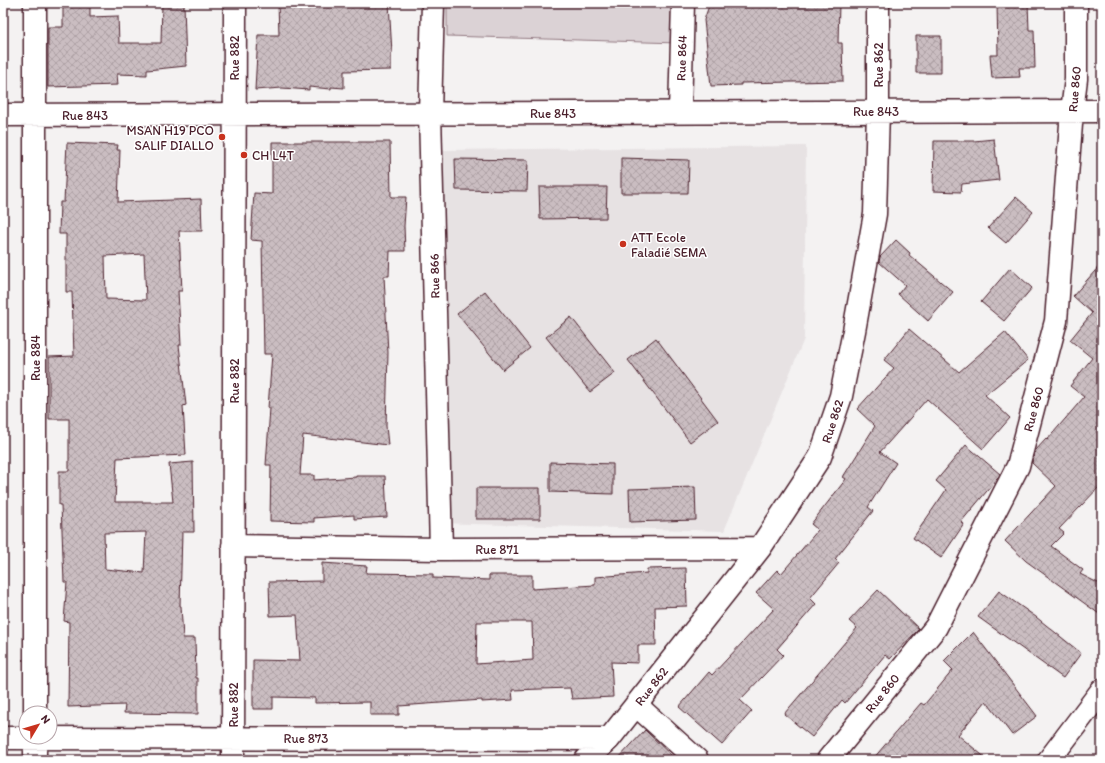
<svg xmlns="http://www.w3.org/2000/svg" width="1105" height="763" font-family="Itim,sans-serif">
<style>
.built{fill:#e7e2e3}
.grass{fill:#dbd2d5;stroke:#927880}
.building{fill:url(#building-cross-hatch);stroke:#4a1f2b;fill-rule:evenodd}
.lines{fill:none;stroke-linecap:round;stroke-linejoin:round}
.minor-casing{stroke:#4a1f2b;stroke-width:25}
.minor{stroke:#fff;stroke-width:22}
.poi-dot{fill:#c8321e;stroke:#fff;stroke-width:1.5}
.labels{text-anchor:middle;stroke-width:3;stroke-linejoin:round;paint-order:stroke}
.street-label{font-size:13px;fill:#4a1f2b;stroke:#fff}
.poi-label{font-size:13px;fill:#4a1f2b;stroke:#fff;text-anchor:start}
</style>
<defs>
<pattern id="building-cross-hatch" width="8" height="8" patternUnits="userSpaceOnUse"><rect width="8" height="8" fill="#cabdc1"/><path d="M0 0l8 8M0 8l8-8" fill="none" stroke="#afa2a6"/></pattern>
</defs>
<rect width="100%" height="100%" fill="#f4f2f2"/>
<filter id="ink" filterUnits="userSpaceOnUse"><feTurbulence type="fractalNoise" baseFrequency=".025" numOctaves="2"/><feDisplacementMap in="SourceGraphic" scale="8" xChannelSelector="R" yChannelSelector="G"/><feConvolveMatrix kernelMatrix="1 2 1 2 8 2 1 2 1" color-interpolation-filters="sRGB"/></filter>
<g filter="url(#ink)">
<path class="built" d="M 806,146 L 804,339 L 724,531 L 436,523 L 443,150 Z"/>
<path class="grass" d="M 447,3 L 677,3 L 678,43 L 447,36 Z"/>
<path class="building" d="M 63,3 L 90,3 L 90,17 L 118,16 L 119,43 L 161,43 L 162,3 L 184,4 L 186,66 L 147,70 L 147,75 L 117,74 L 118,85 L 48,87 L 48,27 L 63,27 Z
M 278,3 L 389,3 L 392,53 L 391,53 L 391,70 L 344,71 L 344,88 L 331,87 L 331,89 L 309,87 L 309,90 L 282,88 L 255,90 L 258,35 L 279,35 Z
M 710,3 L 839,3 L 838,43 L 842,43 L 843,81 L 741,83 L 741,85 L 711,86 L 704,20 Z
M 997,3 L 1028,3 L 1029,30 L 1034,30 L 1035,68 L 1019,68 L 1020,77 L 992,78 L 990,55 L 998,55 Z
M 916,36 L 941,36 L 941,73 L 916,73 Z
M 994,139 L 999,180 L 962,184 L 961,192 L 933,191 L 934,141 L 974,141 Z
M 272,142 L 390,142 L 391,197 L 406,197 L 404,226 L 405,251 L 390,251 L 389,276 L 384,276 L 388,353 L 386,426 L 388,445 L 303,435 L 300,475 L 314,475 L 314,480 L 356,477 L 356,476 L 385,476 L 387,517 L 354,519 L 354,515 L 314,518 L 314,522 L 270,521 L 271,465 L 266,465 L 270,408 L 268,408 L 272,354 L 264,354 L 262,241 L 251,240 L 254,193 L 272,194 Z
M 67,143 L 118,145 L 117,150 L 120,150 L 118,202 L 201,199 L 202,231 L 179,231 L 182,291 L 178,291 L 181,345 L 179,345 L 186,405 L 183,406 L 186,455 L 117,458 L 115,502 L 173,502 L 169,464 L 193,462 L 194,532 L 182,532 L 180,606 L 181,606 L 183,638 L 195,638 L 196,678 L 198,678 L 198,714 L 124,713 L 125,705 L 68,707 L 69,622 L 64,621 L 67,582 L 64,582 L 61,505 L 59,505 L 59,471 L 69,471 L 69,419 L 49,419 L 49,357 L 74,356 L 72,292 L 66,292 L 66,234 L 59,234 L 60,202 L 64,202 ZM 144,254 L 146,300 L 106,299 L 105,256 ZM 146,532 L 144,573 L 105,569 L 104,533 Z
M 621,158 L 689,160 L 688,193 L 621,193 Z
M 455,159 L 528,160 L 527,191 L 456,190 Z
M 539,187 L 607,187 L 606,218 L 540,219 Z
M 1016,197 L 1033,212 L 1006,243 L 988,228 Z
M 896,240 L 910,253 L 909,255 L 953,292 L 928,321 L 898,294 L 905,285 L 879,262 L 880,257 Z
M 1102,263 L 1102,484 L 1059,529 L 1064,533 L 1051,546 L 1083,570 L 1080,574 L 1102,585 L 1102,616 L 1026,561 L 1005,541 L 1056,486 L 1032,463 L 1035,451 L 1046,439 L 1047,440 L 1084,397 L 1070,386 L 1092,358 L 1070,340 L 1092,313 L 1073,296 Z
M 1010,268 L 1032,288 L 1004,321 L 981,302 Z
M 485,291 L 530,348 L 503,370 L 457,314 Z
M 571,317 L 615,373 L 590,392 L 546,337 Z
M 909,329 L 959,372 L 1005,332 L 1028,360 L 985,395 L 1010,418 L 983,449 L 927,399 L 880,452 L 896,463 L 868,507 L 873,511 L 835,559 L 839,563 L 810,598 L 816,604 L 777,649 L 783,655 L 740,700 L 752,711 L 722,745 L 679,707 L 709,672 L 712,675 L 774,609 L 756,593 L 777,570 L 781,574 L 818,530 L 811,524 L 846,479 L 843,477 L 875,426 L 857,409 L 894,368 L 884,360 Z
M 656,338 L 718,421 L 690,442 L 628,360 Z
M 966,445 L 1000,474 L 997,479 L 961,522 L 964,524 L 941,558 L 913,538 L 946,490 L 936,481 Z
M 550,462 L 613,464 L 613,494 L 550,492 Z
M 695,487 L 696,520 L 630,522 L 629,489 Z
M 476,488 L 540,488 L 540,519 L 476,519 Z
M 322,563 L 367,566 L 366,573 L 433,574 L 433,578 L 489,580 L 489,575 L 532,575 L 532,589 L 595,585 L 595,577 L 647,573 L 647,569 L 686,568 L 687,606 L 655,607 L 656,645 L 638,645 L 638,663 L 611,662 L 613,697 L 572,699 L 570,688 L 512,690 L 513,700 L 482,702 L 482,700 L 399,706 L 399,715 L 370,715 L 370,702 L 315,703 L 315,698 L 273,697 L 273,709 L 253,709 L 253,660 L 300,661 L 297,615 L 270,616 L 269,582 L 322,581 ZM 477,622 L 532,622 L 533,660 L 476,664 Z
M 878,590 L 919,629 L 890,659 L 885,655 L 845,703 L 842,700 L 812,737 L 784,714 L 857,628 L 849,621 Z
M 999,591 L 1036,617 L 1081,653 L 1063,678 L 978,617 Z
M 973,632 L 1037,716 L 1012,735 L 986,701 L 958,735 L 988,760 L 872,760 L 921,703 L 924,705 L 953,670 L 944,661 Z
M 645,730 L 676,760 L 617,760 Z"/>
<g class="lines">
<defs>
<path id="minor" d="M 35,3 L 35,713
M 433,3 L 430,113 L 441,549
M 680,112 L 683,3
M 3,115 L 1102,111
M 233,546 L 441,549 L 760,548
M 636,705 L 697,760
M 35,737 L 35,760
M 3,738 L 609,739
M 233,760 L 235,3
M 586,760 L 609,739 L 760,548 L 820,457 L 841,396 L 854,331 L 875,214 L 878,111 L 878,3
M 828,760 L 936,627 L 1018,466 L 1056,321 L 1072,111 L 1076,79 L 1076,3
M 1049,760 L 1102,690"/>
</defs>
<use href="#minor" class="minor-casing"/>
<use href="#minor" class="minor"/>
</g>
</g>
<g class="poi-dot">
<circle cx="222" cy="137" r="4"/>
<circle cx="244" cy="155" r="4"/>
<circle cx="623" cy="244" r="4"/>
</g>
<g class="labels">
<g class="street-label">
<text transform="translate(234 58) rotate(-90)" y="5">Rue 882</text>
<text transform="translate(681 58) rotate(-88)" y="5">Rue 864</text>
<text transform="translate(878 65) rotate(-90)" y="5">Rue 862</text>
<text transform="translate(1074 89) rotate(-85)" y="5">Rue 860</text>
<text x="876" y="116">Rue 843</text>
<text x="553" y="118">Rue 843</text>
<text x="85" y="120">Rue 843</text>
<text transform="translate(434 276) rotate(-91)" y="5">Rue 866</text>
<text transform="translate(35 358) rotate(-90)" y="5">Rue 884</text>
<text transform="translate(234 381) rotate(-90)" y="5">Rue 882</text>
<text transform="translate(1033 409) rotate(-75)" y="5">Rue 860</text>
<text transform="translate(832 421) rotate(-72)" y="5">Rue 862</text>
<text x="497" y="554">Rue 871</text>
<text transform="translate(651 686) rotate(-52)" y="5">Rue 862</text>
<text transform="translate(882 693) rotate(-51)" y="5">Rue 860</text>
<text transform="translate(233 705) rotate(-90)" y="5">Rue 882</text>
<text x="306" y="743">Rue 873</text>
</g>
<g class="poi-label">
<text x="214" y="135" text-anchor="end">MSAN H19 PCO<tspan x="214" dy="15">SALIF DIALLO</tspan></text>
<text x="252" y="160">CH L4T</text>
<text x="631" y="242">ATT Ecole<tspan x="631" dy="15">Faladié SEMA</tspan></text>
</g>
</g>
<rect width="1105" height="763" fill="none" stroke="#fff" stroke-width="16"/>
<rect x="8" y="8" width="1089" height="747" fill="none" stroke="#4a1f2b" stroke-width="1.5" filter="url(#ink)"/>
<g transform="translate(38 725) rotate(52)"><circle r="19" fill="#ffffff" stroke="#b7a5aa"/>
<path d="M0-3L7 15L0 10L-7 15Z" fill="#c8321e"/>
<text y="-6" font-size="11" font-weight="bold" text-anchor="middle" fill="#4a1f2b">N</text>
</g>
</svg>
